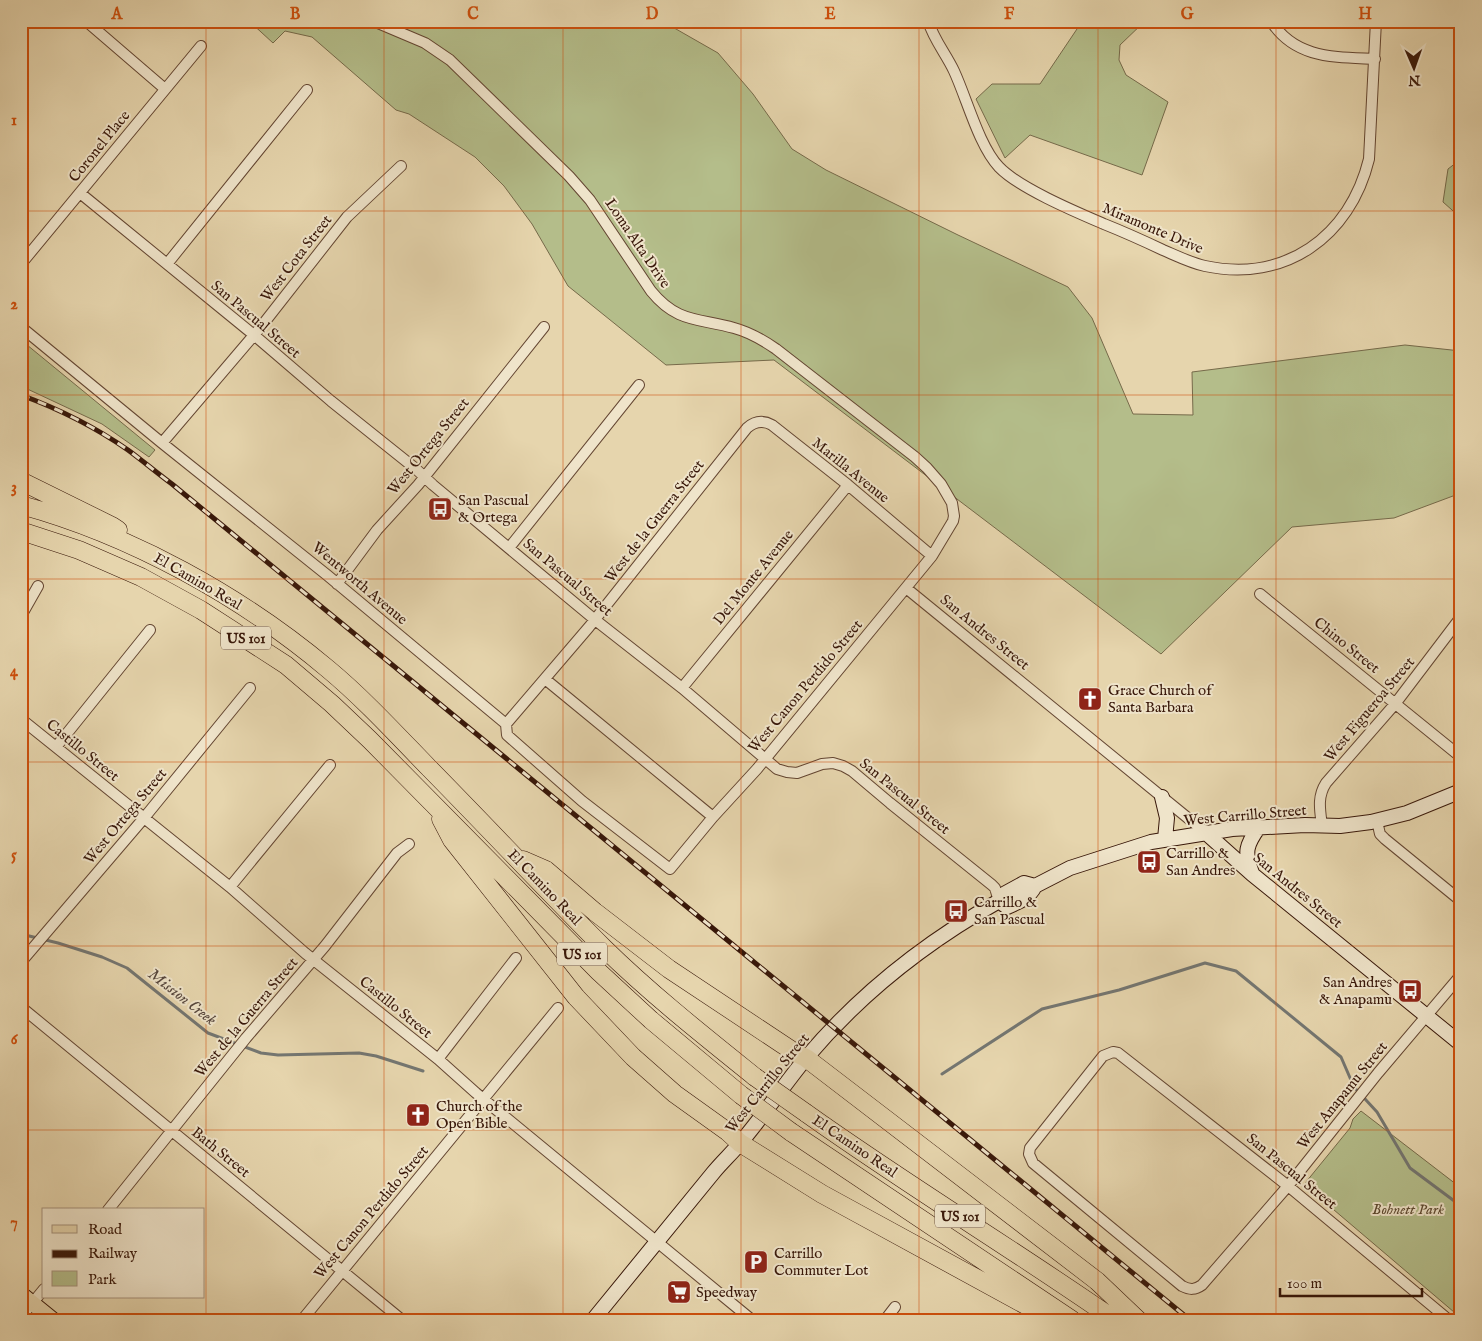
<svg xmlns="http://www.w3.org/2000/svg" width="1482" height="1341" font-family="'IM FELL English',serif">
<style>
.green{fill:#b4bd8a;stroke:#766a4a}
.lines{fill:none;stroke-linecap:round;stroke-linejoin:round}
.stream{stroke:#747671;stroke-width:3}
.street-casing{stroke:#644632;stroke-width:12}
.secondary-casing{stroke:#381709;stroke-width:16}
.primary-casing{stroke:#381709;stroke-width:17}
.highway-casing{stroke:#381709;stroke-width:19}
.street{stroke:#efe4ca;stroke-width:10}
.secondary{stroke:#efe4ca;stroke-width:14}
.primary{stroke:#e6d5ad;stroke-width:15}
.highway{stroke:#e6d5ad;stroke-width:18}
.rail-casing{stroke:#381709;stroke-width:5}
.rail{stroke:#efe4ca;stroke-width:3;stroke-dasharray:9;stroke-linecap:butt}
.highway-bridge-casing{stroke:#381709;stroke-width:19;stroke-linecap:butt}
.highway-bridge{stroke:#e6d5ad;stroke-width:18}
.grid{fill:none;stroke:#ce4f0c;stroke-width:1;stroke-opacity:0.55}
.labels{text-anchor:middle;stroke-width:4;stroke-linejoin:round;paint-order:stroke}
.shield{fill:#efe4ca;stroke:#6f5443;stroke-width:1}
.shield-label{font-size:14px;font-weight:bold;fill:#381709}
.street-label{font-size:15px;fill:#381709;stroke:#efe4ca}
.poi-label{font-size:15px;fill:#381709;stroke:#efe4ca;text-anchor:start}
.park-label{font-size:15px;font-style:italic;fill:#5d4930;stroke:#efe4ca}
.water-label{font-size:16px;font-style:italic;fill:#56463d;stroke:#efe4ca}
.neatline{fill:none;stroke:#ce4f0c;stroke-width:2}
.grid-label{font-size:16px;text-anchor:middle;font-weight:bold;fill:#ce4f0c}
</style>
<rect width="100%" height="100%" fill="#e6d5ad"/>
<filter id="stains"><feTurbulence type="fractalNoise" baseFrequency=".004" numOctaves="4"/><feColorMatrix values="0 0 0 0 .2 0 0 0 0 .09 0 0 0 0 .02 0 0 0 .5 -.17"/></filter>
<radialGradient id="worn" r=".72"><stop offset=".6" stop-color="#630" stop-opacity="0"/><stop offset="1" stop-color="#630" stop-opacity=".3"/></radialGradient>
<path class="green" d="M 249,21 L 662,21 L 718,53 L 753,94 L 792,149 L 826,170 L 958,235 L 1068,287 L 1092,318 L 1133,414 L 1193,415 L 1192,372 L 1405,345 L 1461,351 L 1461,493 L 1394,518 L 1292,527 L 1161,654 L 774,360 L 666,365 L 568,286 L 532,224 L 504,186 L 475,157 L 409,114 L 396,110 L 312,37 L 285,31 L 273,43 Z
M 1066,21 L 1145,21 L 1120,45 L 1119,60 L 1126,75 L 1168,102 L 1142,175 L 1030,135 L 1005,158 L 976,99 L 992,84 L 1040,84 L 1079,26 Z
M 1461,159 L 1461,218 L 1443,202 L 1448,169 Z
M 21,340 L 155,450 L 149,457 L 102,424 L 21,386 Z
M 1361,1111 L 1461,1188 L 1461,1318 L 1307,1187 L 1306,1182 L 1350,1128 L 1353,1119 Z"/>
<g class="lines">
<path class="stream" d="M 21,934 L 58,943 L 102,957 L 127,968 L 208,1033 L 261,1053 L 278,1055 L 359,1053 L 376,1056 L 423,1071
M 942,1074 L 1042,1009 L 1119,990 L 1205,963 L 1236,971 L 1341,1057 L 1354,1087 L 1377,1112 L 1410,1168 L 1461,1206"/>
<defs>
<path id="street" d="M 86,21 L 165,89
M 928,21 C 934,40 946,54 954,71 C 967,99 979,146 999,167 C 1019,188 1076,212 1104,224 C 1124,232 1144,241 1163,250 C 1177,256 1191,263 1205,266 C 1285,283 1350,237 1369,159 L 1376,21
M 1271,21 C 1295,59 1335,57 1375,59
M 80,193 L 254,335 L 331,401 L 416,469 L 433,485 L 594,619 L 682,688 L 777,769 L 787,772 L 797,773 L 822,764 L 833,763 L 843,766 L 852,771 L 890,803 L 992,885 L 995,888 L 999,901
M 21,264 L 201,46
M 167,264 L 307,90
M 21,327 L 162,443 L 327,575 L 506,724 L 507,735 L 582,801 L 670,869 L 713,817 L 757,769 L 932,556 L 953,521 L 954,516 L 952,503 L 941,484 L 927,468 L 915,457 L 776,349 C 763,340 749,332 734,328 C 698,318 677,323 651,291 L 590,200 L 569,176 L 450,60 L 425,43 L 373,21
M 162,443 L 260,328 L 347,217 L 401,166
M 509,548 L 639,385
M 337,584 L 377,530 L 418,485 L 544,327
M 906,588 L 1205,832
M 1260,594 L 1461,757
M 21,616 L 38,586
M 545,679 L 713,817
M 682,688 L 848,485
M 21,719 L 230,887 L 305,953 L 438,1059 L 476,1093 L 752,1320
M 506,724 L 589,627 L 747,428 C 755,421 763,420 772,425 L 848,485 L 932,556
M 56,747 L 150,630
M 1377,821 L 1380,834 L 1385,839 L 1461,901
M 1322,826 C 1320,810 1317,797 1326,783 L 1395,704 L 1461,617
M 230,887 L 330,765
M 21,962 L 144,818 L 250,688
M 21,1007 L 402,1320
M 438,1059 L 516,958
M 108,1210 L 246,1038 L 325,946 L 397,853 L 409,844
M 21,1317 L 44,1289
M 302,1320 L 558,1008
M 885,1320 L 895,1307
M 1449,1320 L 1288,1186 L 1118,1053 L 1113,1052 L 1103,1056 L 1030,1148 L 1029,1154 L 1033,1163 L 1182,1286 C 1190,1290 1195,1290 1202,1285 L 1288,1186 L 1378,1073 L 1461,975"/>
<path id="secondary" d="M 1162,797 L 1167,818 L 1165,839
M 1205,832 L 1252,874 L 1461,1044
M 1252,873 C 1244,852 1246,845 1259,827
M 999,901 L 1007,907 C 1019,902 1029,898 1035,886
M 593,1320 C 633,1271 673,1222 713,1173 C 722,1162 732,1153 741,1142 C 764,1115 783,1086 806,1058 C 860,994 926,942 999,901 L 1004,894 L 1024,883 L 1035,886 L 1070,868 L 1151,842 L 1232,829 L 1305,825 L 1340,826 L 1371,822 L 1407,813 L 1461,791"/>
<path id="primary" d="M 21,1294 L 53,1320"/>
<path id="highway" d="M 21,481 L 112,526 L 118,530
M 21,505 C 131,535 241,596 328,669 C 364,699 396,734 429,768 C 488,828 545,889 604,948 C 651,994 704,1036 755,1077
M 21,531 L 79,550 L 141,577 L 201,610 L 286,665 L 332,704 L 370,740 L 599,972 L 651,1020 L 741,1095
M 441,819 L 452,840 L 576,997 L 633,1057 L 675,1094 L 728,1132 L 740,1143 L 822,1194 L 1053,1320
M 523,860 L 546,870 L 595,912 L 669,969 L 794,1052 L 806,1058 L 1097,1281 L 1138,1320
M 806,1113 C 907,1185 1013,1249 1115,1320
M 791,1132 L 1072,1320"/>
</defs>
<use href="#street" class="street-casing"/>
<use href="#secondary" class="secondary-casing"/>
<use href="#primary" class="primary-casing"/>
<use href="#highway" class="highway-casing"/>
<use href="#street" class="street"/>
<use href="#secondary" class="secondary"/>
<use href="#primary" class="primary"/>
<use href="#highway" class="highway"/>
<defs>
<path id="rail" d="M 21,395 C 59,409 95,427 128,450 C 143,461 157,473 172,484 L 1190,1320"/>
</defs>
<use href="#rail" class="rail-casing"/>
<use href="#rail" class="rail"/>
<defs>
<path id="highway-bridge" d="M 755,1077 L 806,1113
M 741,1095 L 791,1132"/>
</defs>
<use href="#highway-bridge" class="highway-bridge-casing"/>
<use href="#highway-bridge" class="highway-bridge"/>
</g>
<path class="grid" d="M 206,21 L 206,1320M 384,21 L 384,1320M 563,21 L 563,1320M 741,21 L 741,1320M 919,21 L 919,1320M 1098,21 L 1098,1320M 1276,21 L 1276,1320M 21,211 L 1461,211M 21,395 L 1461,395M 21,579 L 1461,579M 21,762 L 1461,762M 21,946 L 1461,946M 21,1130 L 1461,1130"/>
<defs>
<symbol id="bus-square" viewBox="-11 -11 22 22"><rect x="-9" y="-9" width="18" height="18" rx="4" fill="#8f2418" stroke="#efe4ca"/><path d="M-5-6H5V4H4V6H2V4H-2V6H-4V4H-5ZM-3.5-4V0h7V-4ZM-3.5 1.2v1.5H-2V1.2ZM2 1.2v1.5H3.5V1.2Z" fill="#fff"/></symbol>
<symbol id="church-square" viewBox="-11 -11 22 22"><rect x="-9" y="-9" width="18" height="18" rx="4" fill="#8f2418" stroke="#efe4ca"/><path d="M-1.2-6h2.4v3.5h3.3v2.4h-3.3V6h-2.4V-.1h-3.3v-2.4h3.3Z" fill="#fff"/></symbol>
<symbol id="parking-square" viewBox="-11 -11 22 22"><rect x="-9" y="-9" width="18" height="18" rx="4" fill="#8f2418" stroke="#efe4ca"/><path d="M-3.5-5.5H1a3.5 3.5 0 0 1 0 7H-1V5.5H-3.5ZM-1-3.4V-.6H.8a1.4 1.4 0 0 0 0-2.8Z" fill="#fff"/></symbol>
<symbol id="supermarket-square" viewBox="-11 -11 22 22"><rect x="-9" y="-9" width="18" height="18" rx="4" fill="#8f2418" stroke="#efe4ca"/><path d="M-6-5.5h2.5l.6 2H6L4.5 2H-2.5L-4.4-4H-6ZM-1.5 3.2a1.3 1.3 0 1 0 .1 0ZM3 3.2a1.3 1.3 0 1 0 .1 0Z" fill="#fff"/></symbol>
</defs>
<g fill-rule="evenodd">
<use href="#bus-square" x="426" y="495" width="28" height="28"/>
<use href="#church-square" x="1076" y="685" width="28" height="28"/>
<use href="#bus-square" x="1135" y="848" width="28" height="28"/>
<use href="#bus-square" x="942" y="897" width="28" height="28"/>
<use href="#bus-square" x="1396" y="977" width="28" height="28"/>
<use href="#church-square" x="404" y="1101" width="28" height="28"/>
<use href="#parking-square" x="742" y="1248" width="28" height="28"/>
<use href="#supermarket-square" x="665" y="1278" width="28" height="28"/>
</g>
<g class="labels">
<g class="shield">
<rect x="221" y="626.5" width="50" height="23" rx="4"/>
<rect x="557" y="942.5" width="50" height="23" rx="4"/>
<rect x="935" y="1204.5" width="50" height="23" rx="4"/>
</g>
<g class="shield-label">
<text x="246" y="643">US 101</text>
<text x="582" y="959">US 101</text>
<text x="960" y="1221">US 101</text>
</g>
<g class="street-label">
<text transform="translate(99 146) rotate(-51)" y="5">Coronel Place</text>
<text transform="translate(1153 228) rotate(23)" y="5">Miramonte Drive</text>
<text transform="translate(638 243) rotate(56)" y="5">Loma Alta Drive</text>
<text transform="translate(296 258) rotate(-52)" y="5">West Cota Street</text>
<text transform="translate(256 319) rotate(40)" y="5">San Pascual Street</text>
<text transform="translate(428 446) rotate(-51)" y="5">West Ortega Street</text>
<text transform="translate(851 470) rotate(39)" y="5">Marilla Avenue</text>
<text transform="translate(654 521) rotate(-52)" y="5">West de la Guerra Street</text>
<text transform="translate(568 577) rotate(40)" y="5">San Pascual Street</text>
<text transform="translate(753 577) rotate(-51)" y="5">Del Monte Avenue</text>
<text transform="translate(198 581) rotate(30)" y="5">El Camino Real</text>
<text transform="translate(360 583) rotate(40)" y="5">Wentworth Avenue</text>
<text transform="translate(985 632) rotate(39)" y="5">San Andres Street</text>
<text transform="translate(1347 645) rotate(39)" y="5">Chino Street</text>
<text transform="translate(805 686) rotate(-50)" y="5">West Canon Perdido Street</text>
<text transform="translate(1369 709) rotate(-50)" y="5">West Figueroa Street</text>
<text transform="translate(83 750) rotate(39)" y="5">Castillo Street</text>
<text transform="translate(905 796) rotate(39)" y="5">San Pascual Street</text>
<text transform="translate(1245 815) rotate(-5)" y="5">West Carrillo Street</text>
<text transform="translate(125 816) rotate(-50)" y="5">West Ortega Street</text>
<text transform="translate(545 887) rotate(46)" y="5">El Camino Real</text>
<text transform="translate(1298 890) rotate(39)" y="5">San Andres Street</text>
<text transform="translate(396 1007) rotate(39)" y="5">Castillo Street</text>
<text transform="translate(246 1017) rotate(-50)" y="5">West de la Guerra Street</text>
<text transform="translate(767 1083) rotate(-51)" y="5">West Carrillo Street</text>
<text transform="translate(1342 1095) rotate(-51)" y="5">West Anapamu Street</text>
<text transform="translate(855 1146) rotate(34)" y="5">El Camino Real</text>
<text transform="translate(221 1152) rotate(39)" y="5">Bath Street</text>
<text transform="translate(1292 1171) rotate(39)" y="5">San Pascual Street</text>
<text transform="translate(371 1212) rotate(-50)" y="5">West Canon Perdido Street</text>
</g>
<g class="poi-label">
<text x="458" y="505">San Pascual<tspan x="458" dy="17">&amp; Ortega</tspan></text>
<text x="1108" y="695">Grace Church of<tspan x="1108" dy="17">Santa Barbara</tspan></text>
<text x="1166" y="858">Carrillo &amp;<tspan x="1166" dy="17">San Andres</tspan></text>
<text x="974" y="907">Carrillo &amp;<tspan x="974" dy="17">San Pascual</tspan></text>
<text x="1392" y="987" text-anchor="end">San Andres<tspan x="1392" dy="17">&amp; Anapamu</tspan></text>
<text x="436" y="1111">Church of the<tspan x="436" dy="17">Open Bible</tspan></text>
<text x="774" y="1258">Carrillo<tspan x="774" dy="17">Commuter Lot</tspan></text>
<text x="696" y="1297">Speedway</text>
</g>
<g class="park-label">
<text x="1408" y="1214">Bohnett Park</text>
</g>
<g class="water-label">
<text transform="translate(183 996) rotate(38)" y="6">Mission Creek</text>
</g>
</g>
<rect width="1482" height="1341" fill="none" stroke="#e6d5ad" stroke-width="55"/>
<rect x="42" y="1208" width="162" height="90" fill="#efe4ca" stroke="#a6927d"/>
<rect x="52" y="1225" width="25" height="8" fill="#e6d5ad" stroke="#a6927d"/>
<text x="88" y="1234" font-size="15" fill="#381709">Road</text>
<rect x="52" y="1250" width="25" height="8" fill="#381709" stroke="#a6927d"/>
<text x="88" y="1258" font-size="15" fill="#381709">Railway</text>
<rect x="52" y="1271" width="25" height="15" fill="#b4bd8a" stroke="#a6927d"/>
<text x="88" y="1284" font-size="15" fill="#381709">Park</text>
<g transform="translate(1414 68) rotate(178)" stroke="#efe4ca" stroke-width="4" paint-order="stroke">
<path d="M0-4L9 19L0 12L-9 19Z" fill="#381709"/>
<text y="-8" font-size="14" font-weight="bold" text-anchor="middle" fill="#381709">N</text>
</g>
<path d="M1280 1288v8h142v-8" fill="none" stroke="#381709" stroke-width="2.5"/>
<text x="1287" y="1288" font-size="15" fill="#381709" stroke="#efe4ca" stroke-width="4" paint-order="stroke">100 m</text>
<rect x="28" y="28" width="1426" height="1286" class="neatline"/>
<g class="grid-label">
<text x="117" y="19">A</text>
<text x="295" y="19">B</text>
<text x="473" y="19">C</text>
<text x="652" y="19">D</text>
<text x="830" y="19">E</text>
<text x="1009" y="19">F</text>
<text x="1187" y="19">G</text>
<text x="1365" y="19">H</text>
<text x="14" y="125">1</text>
<text x="14" y="309">2</text>
<text x="14" y="492">3</text>
<text x="14" y="676">4</text>
<text x="14" y="860">5</text>
<text x="14" y="1044">6</text>
<text x="14" y="1227">7</text>
</g>
<rect width="100%" height="100%" filter="url(#stains)"/>
<rect width="100%" height="100%" fill="url(#worn)"/>
</svg>
